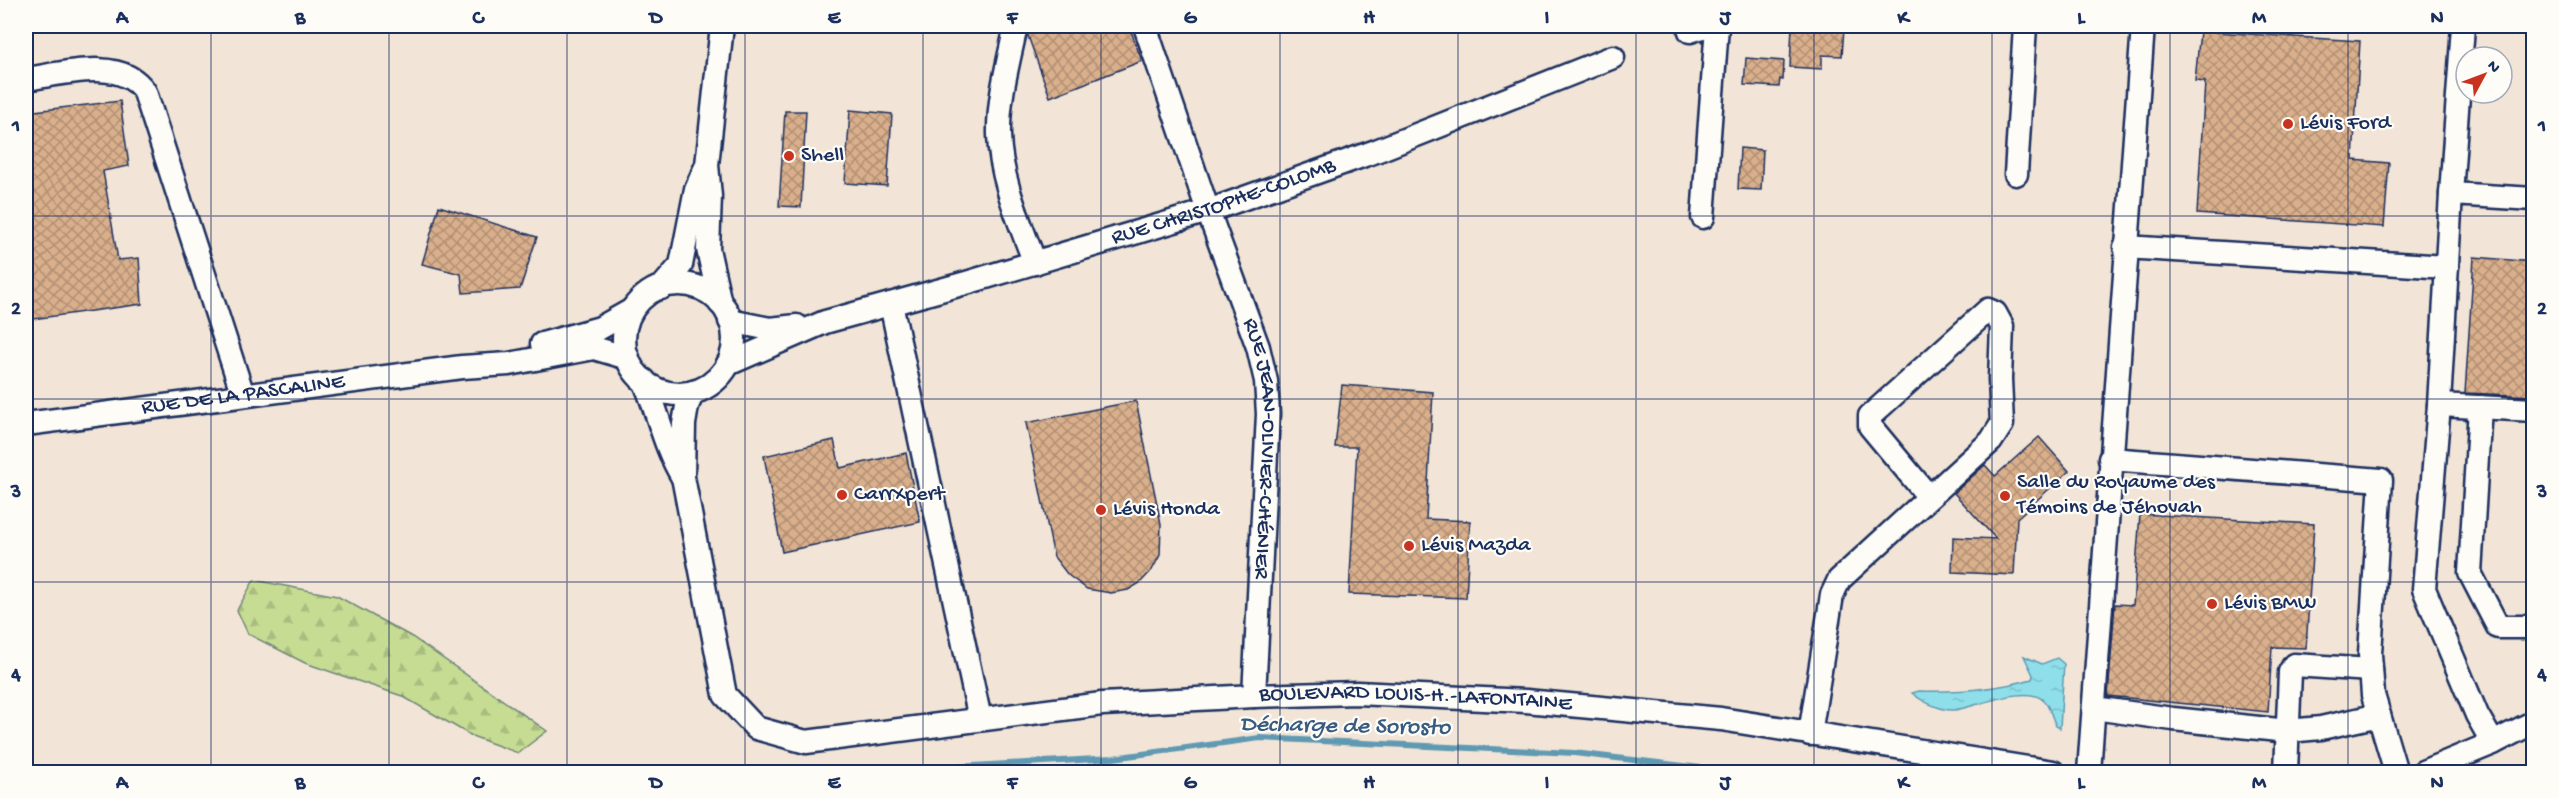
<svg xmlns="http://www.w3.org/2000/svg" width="2559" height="798" viewBox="0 0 2559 798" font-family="'Gochi Hand',sans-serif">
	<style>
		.forest { fill: url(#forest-firs); stroke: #708678; stroke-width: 1.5 }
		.water { fill: url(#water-ripples); stroke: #6099b2; stroke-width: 1.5 }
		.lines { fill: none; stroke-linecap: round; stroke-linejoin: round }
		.stream { stroke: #6099b2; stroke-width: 6 }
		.building { fill: url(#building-cross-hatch); stroke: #1b2f5e; stroke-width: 1.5 }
		.minor-casing { stroke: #1b2f5e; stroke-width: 27 }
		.minor { stroke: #fdfcf7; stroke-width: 22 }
		.grid { fill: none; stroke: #1b2f5e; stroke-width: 1.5; stroke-opacity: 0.55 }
		.poi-dot { fill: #c8321e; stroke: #fdfcf7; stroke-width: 2 }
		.labels { text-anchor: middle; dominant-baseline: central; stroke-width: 4.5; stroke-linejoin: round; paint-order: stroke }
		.poi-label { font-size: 22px; fill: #1b2f5e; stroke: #fdfcf7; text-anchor: start }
		.street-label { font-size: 22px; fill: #1b2f5e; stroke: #fdfcf7 }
		.water-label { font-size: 24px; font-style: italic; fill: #385b81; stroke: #fdfcf7 }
		.neatline { fill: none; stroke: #1b2f5e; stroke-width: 2 }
		.grid-label { font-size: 20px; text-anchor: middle; font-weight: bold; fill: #1b2f5e }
	</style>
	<defs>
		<pattern id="forest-firs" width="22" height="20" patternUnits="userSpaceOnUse" patternTransform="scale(1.5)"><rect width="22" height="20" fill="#c5dc92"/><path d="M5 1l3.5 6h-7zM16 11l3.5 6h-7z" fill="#a9bd80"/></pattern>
		<pattern id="water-ripples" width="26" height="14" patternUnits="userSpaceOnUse" patternTransform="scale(1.5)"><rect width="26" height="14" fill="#8edfea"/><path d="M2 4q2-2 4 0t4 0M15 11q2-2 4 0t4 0" fill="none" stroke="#7ac0cb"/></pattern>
		<pattern id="building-cross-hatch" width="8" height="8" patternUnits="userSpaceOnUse" patternTransform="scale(1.5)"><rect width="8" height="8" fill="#daaf8b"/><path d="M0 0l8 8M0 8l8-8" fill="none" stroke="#b08f75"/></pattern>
	</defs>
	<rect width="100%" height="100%" fill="#f2e5d7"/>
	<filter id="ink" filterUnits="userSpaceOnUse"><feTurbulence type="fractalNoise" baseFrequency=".0167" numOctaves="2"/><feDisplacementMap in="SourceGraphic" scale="12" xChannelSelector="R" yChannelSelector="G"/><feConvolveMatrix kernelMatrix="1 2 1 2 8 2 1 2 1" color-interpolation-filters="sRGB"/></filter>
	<g filter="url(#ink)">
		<!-- forest -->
		<path class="forest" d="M 254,580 L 337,596 L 412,637 L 547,731 L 518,753 L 472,736 L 402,696 L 305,663 L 248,634 L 237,610 Z"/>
		<!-- water -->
		<path class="water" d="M 2024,656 L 2042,664 L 2057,658 L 2064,664 L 2060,728 L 2056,726 C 2052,718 2050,707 2044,701 C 2028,683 1974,708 1954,710 C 1941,711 1921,701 1912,693 L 1919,691 C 1958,692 1994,690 2032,679 L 2033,675 Z"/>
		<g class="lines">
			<!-- stream -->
			<path class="stream" d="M 919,772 L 937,768 L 1113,758 L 1260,738 L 1574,753 L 1735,772"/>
		</g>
		<!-- building -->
		<g class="building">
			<path d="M 1029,26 L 1129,26 L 1142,61 L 1050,97 L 1028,36 Z"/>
			<path d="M 1792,26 L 1844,28 L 1842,56 L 1822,55 L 1822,69 L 1790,67 Z"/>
			<path d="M 2200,31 L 2360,41 L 2353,160 L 2389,163 L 2384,227 L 2197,214 L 2205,82 L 2195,81 Z"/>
			<path d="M 1746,58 L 1784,61 L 1783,80 L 1780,79 L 1779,87 L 1744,85 Z"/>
			<path d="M 120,101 L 129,166 L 103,171 L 118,260 L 139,258 L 142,304 L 26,320 L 26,112 Z"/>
			<path d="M 850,110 L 892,114 L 887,186 L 845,183 Z"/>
			<path d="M 785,111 L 806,111 L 801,207 L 779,206 Z"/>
			<path d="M 1740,148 L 1763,150 L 1761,190 L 1738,189 Z"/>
			<path d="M 439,206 L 537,237 L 520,289 L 463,293 L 461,274 L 422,264 Z"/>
			<path d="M 2474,257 L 2534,262 L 2534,396 L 2465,393 Z"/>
			<path d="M 1342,385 L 1433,392 L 1426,519 L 1470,521 L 1466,598 L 1349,594 L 1357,447 L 1335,447 Z"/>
			<path d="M 1136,401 L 1161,524 L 1160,555 L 1152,570 L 1140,583 L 1128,590 L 1111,593 L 1087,589 L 1068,575 L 1054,557 L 1026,423 Z"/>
			<path d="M 2039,437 L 2069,471 L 2017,518 L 2014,575 L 1952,572 L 1953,537 L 1996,539 L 1954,493 L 1985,465 L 1995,476 Z"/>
			<path d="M 834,440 L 840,468 L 906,453 L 920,522 L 782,552 L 764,456 Z"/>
			<path d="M 2140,514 L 2314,524 L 2306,648 L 2272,647 L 2268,712 L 2108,696 L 2115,604 L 2133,605 Z"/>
		</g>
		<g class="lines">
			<!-- minor casing -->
			<g class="minor-casing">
				<g id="minor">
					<path d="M 1016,26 C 1009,60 998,98 999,135 C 1000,178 1020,223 1035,263"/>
					<path id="s1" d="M 1145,26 L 1208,211 L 1258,347 L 1266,381 L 1268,414 L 1254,696"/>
					<path d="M 1690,26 L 1690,31 L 1706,26"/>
					<path d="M 26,79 C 62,74 122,56 145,92 L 243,395"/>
					<path d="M 2016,174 L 2025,26"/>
					<path d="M 2451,194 L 2463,26"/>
					<path d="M 1703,217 L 1717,26"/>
					<path d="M 2125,247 L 2447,267"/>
					<circle cx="679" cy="339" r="55"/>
					<path d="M 661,288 L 681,265 L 696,189 L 705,169"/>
					<path d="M 720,303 L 708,249 L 710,196 L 707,165 L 722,26"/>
					<path d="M 891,304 L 980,719"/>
					<path d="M 730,321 L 770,329 L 797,326"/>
					<path d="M 542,344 L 600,328 L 632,310"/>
					<path id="s2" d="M 728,364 L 825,322 L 966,283 L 1208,211 L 1376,151 L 1613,57"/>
					<path d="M 644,380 C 658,412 664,446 682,476"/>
					<path id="s3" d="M 693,392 L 687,406 L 684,424 L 683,477 L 725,695 L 756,728 L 806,742 L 1102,704 L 1254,696 L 1357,693 L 1526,701 L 1721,719 L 2053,772"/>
					<path d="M 2439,405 L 2534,410"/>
					<path d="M 2480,407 L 2470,573 L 2498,627 L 2534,627"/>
					<path id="s4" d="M 26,424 L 462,367 L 509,364 L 594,348 L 628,358"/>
					<path d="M 2110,459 L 2381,480 L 2370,654 L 2373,695 L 2396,772"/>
					<path d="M 2094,708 L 2173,719 L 2288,731 L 2321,728 L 2379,715"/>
					<path d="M 1810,734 L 1832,595 L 1839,580 L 1991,441 L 2002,424 L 2000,379 L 2002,326 L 1995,313 L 1988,310 L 1870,416 L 1870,426 L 1929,497"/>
					<path d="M 2493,743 L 2477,715 L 2424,589 L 2439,405 L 2451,194 L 2534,199"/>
					<path d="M 2089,772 L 2143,26"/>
					<path d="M 2286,772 L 2290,672 L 2294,665 L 2371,670"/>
					<path d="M 2423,772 L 2493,743 L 2534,722"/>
				</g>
			</g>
			<!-- minor -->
			<use href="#minor" class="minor"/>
		</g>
	</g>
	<!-- grid -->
	<path class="grid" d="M 211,26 L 211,772M 389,26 L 389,772M 567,26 L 567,772M 745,26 L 745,772M 923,26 L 923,772M 1101,26 L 1101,772M 1280,26 L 1280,772M 1458,26 L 1458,772M 1636,26 L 1636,772M 1814,26 L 1814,772M 1992,26 L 1992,772M 2170,26 L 2170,772M 2348,26 L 2348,772M 26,216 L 2534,216M 26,399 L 2534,399M 26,582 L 2534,582"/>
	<!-- markers -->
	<g class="poi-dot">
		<circle cx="2288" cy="124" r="6"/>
		<circle cx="789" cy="156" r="6"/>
		<circle cx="842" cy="495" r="6"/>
		<circle cx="2005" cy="496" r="6"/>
		<circle cx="1101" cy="510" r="6"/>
		<circle cx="1409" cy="546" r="6"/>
		<circle cx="2212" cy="604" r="6"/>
	</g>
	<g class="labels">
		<!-- poi labels -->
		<g class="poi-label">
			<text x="2300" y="124">Lévis Ford</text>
			<text x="801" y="156">Shell</text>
			<text x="2017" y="483">Salle du Royaume des<tspan x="2017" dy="25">Témoins de Jéhovah</tspan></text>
			<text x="854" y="495">CarrXpert</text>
			<text x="1113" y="510">Lévis Honda</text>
			<text x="1421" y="546">Lévis Mazda</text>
			<text x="2224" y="604">Lévis BMW</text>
		</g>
		<!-- street labels -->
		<g class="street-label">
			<text stroke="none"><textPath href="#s2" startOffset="522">RUE CHRISTOPHE-COLOMB</textPath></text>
			<text stroke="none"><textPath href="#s4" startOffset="219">RUE DE LA PASCALINE</textPath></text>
			<text stroke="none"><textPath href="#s1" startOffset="442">RUE JEAN-OLIVIER-CHÉNIER</textPath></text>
			<text stroke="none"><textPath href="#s3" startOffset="1018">BOULEVARD LOUIS-H.-LAFONTAINE</textPath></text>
		</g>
		<!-- water labels -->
		<g class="water-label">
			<text transform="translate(1345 727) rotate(1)">Décharge de Sorosto</text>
		</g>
	</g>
	<!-- margin -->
	<rect width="2559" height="798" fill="none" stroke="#fdfcf7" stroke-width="66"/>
	<!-- north arrow -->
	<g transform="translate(2484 75) rotate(49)"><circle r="28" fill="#fdfcf7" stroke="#a3aaba" stroke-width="1.5"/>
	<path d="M0-4.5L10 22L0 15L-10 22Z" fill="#c8321e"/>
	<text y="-9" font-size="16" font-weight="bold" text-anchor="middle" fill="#1b2f5e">N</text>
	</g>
	<rect x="33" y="33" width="2493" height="732" class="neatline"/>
	<g class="grid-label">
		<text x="122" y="23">A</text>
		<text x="300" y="23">B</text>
		<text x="478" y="23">C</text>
		<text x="656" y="23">D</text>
		<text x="834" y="23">E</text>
		<text x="1012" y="23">F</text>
		<text x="1190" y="23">G</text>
		<text x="1369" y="23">H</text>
		<text x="1547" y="23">I</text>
		<text x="1725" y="23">J</text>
		<text x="1903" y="23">K</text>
		<text x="2081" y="23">L</text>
		<text x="2259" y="23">M</text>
		<text x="2437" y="23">N</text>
		<text x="16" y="131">1</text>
		<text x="2542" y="131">1</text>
		<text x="16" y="314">2</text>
		<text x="2542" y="314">2</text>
		<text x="16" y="497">3</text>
		<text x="2542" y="497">3</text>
		<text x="16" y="680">4</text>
		<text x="2542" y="680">4</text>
		<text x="122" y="788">A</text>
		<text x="300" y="788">B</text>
		<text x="478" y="788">C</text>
		<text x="656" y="788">D</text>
		<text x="834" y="788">E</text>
		<text x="1012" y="788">F</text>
		<text x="1190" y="788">G</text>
		<text x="1369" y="788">H</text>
		<text x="1547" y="788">I</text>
		<text x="1725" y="788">J</text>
		<text x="1903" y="788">K</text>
		<text x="2081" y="788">L</text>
		<text x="2259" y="788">M</text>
		<text x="2437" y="788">N</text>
	</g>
</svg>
